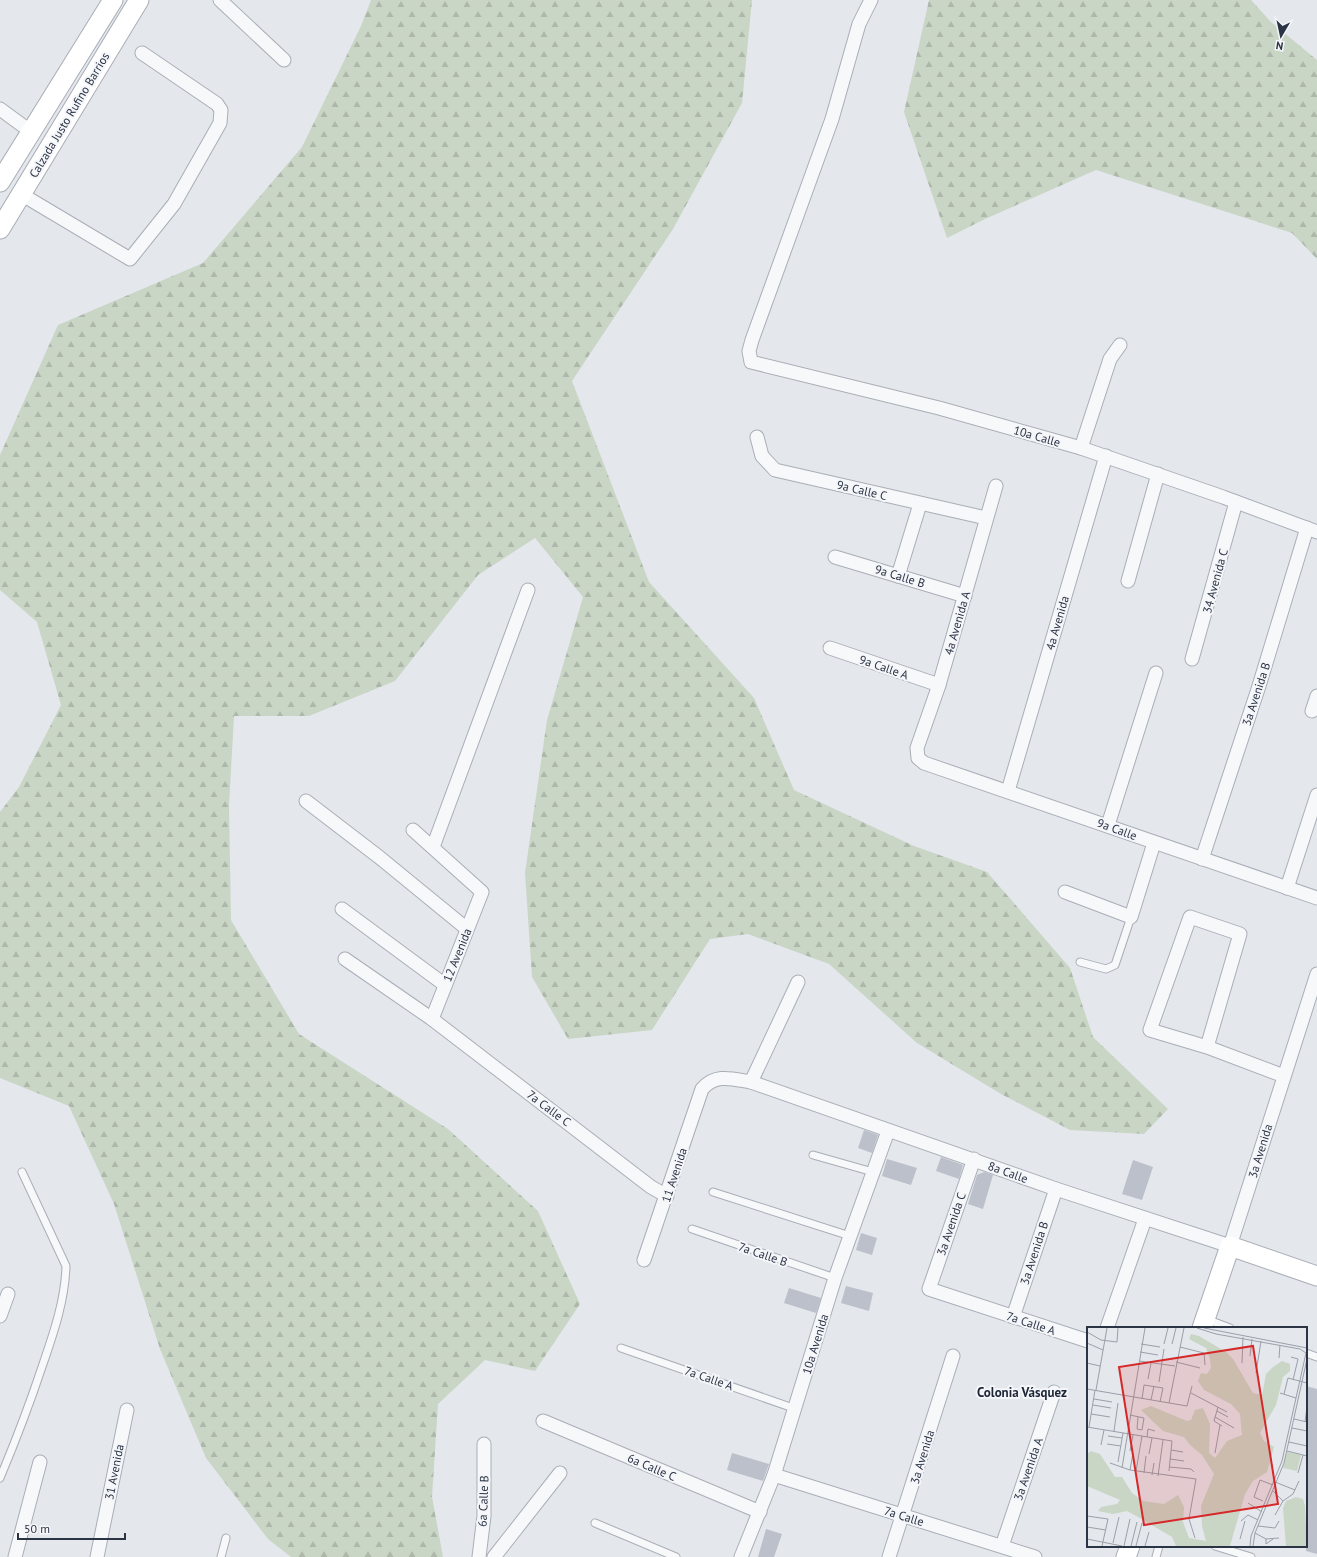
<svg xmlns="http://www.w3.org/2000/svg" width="1317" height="1557" viewBox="0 0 1317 1557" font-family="'PT Sans',sans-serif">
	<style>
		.forest { fill: url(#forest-firs) }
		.building { fill: #bbc0ca }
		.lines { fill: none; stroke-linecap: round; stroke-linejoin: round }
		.lane-casing { stroke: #a9aeb7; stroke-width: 9 }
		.street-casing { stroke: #a9aeb7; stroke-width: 15 }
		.secondary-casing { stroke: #a9aeb7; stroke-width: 21 }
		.lane { stroke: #f7f8fa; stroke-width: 7 }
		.street { stroke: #f7f8fa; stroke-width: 13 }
		.secondary { stroke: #fff; stroke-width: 19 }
		.labels { text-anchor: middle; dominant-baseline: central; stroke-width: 4; stroke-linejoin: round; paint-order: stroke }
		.street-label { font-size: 12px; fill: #2b3445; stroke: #f4f6f9 }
		.neighbourhood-label { font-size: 13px; font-weight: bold; fill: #1d2536; stroke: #f4f6f9 }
		.inset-road { fill: none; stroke: #9a9fa9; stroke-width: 1 }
		.view { fill: #d62828; fill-opacity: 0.15; stroke: #d62828; stroke-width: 2 }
		.inset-edge { fill: none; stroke: #2b3445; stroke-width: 2 }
	</style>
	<defs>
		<pattern id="forest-firs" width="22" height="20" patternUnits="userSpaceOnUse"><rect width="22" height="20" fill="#c9d6c5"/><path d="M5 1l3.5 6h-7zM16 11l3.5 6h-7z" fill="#adb8ab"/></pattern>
	</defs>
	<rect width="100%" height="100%" fill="#e4e7ec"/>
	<!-- forest -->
	<g class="forest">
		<path d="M 371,0 L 752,0 L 742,103 L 673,229 L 572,381 L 649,582 L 754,698 L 794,790 L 914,846 L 987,872 L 1070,968 L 1093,1037 L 1168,1109 L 1144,1134 L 1070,1130 L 1001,1094 L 917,1043 L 829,964 L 748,934 L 710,939 L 652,1030 L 568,1039 L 532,977 L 525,873 L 547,720 L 583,597 L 535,538 L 478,575 L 395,681 L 309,716 L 234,716 L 229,806 L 231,920 L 299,1034 L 448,1129 L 538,1211 L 580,1304 L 535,1371 L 485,1360 L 438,1404 L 432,1497 L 443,1557 L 291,1557 L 268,1539 L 206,1458 L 160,1349 L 114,1204 L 69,1106 L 0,1078 L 0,812 L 19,787 L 61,705 L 37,622 L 0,590 L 0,455 L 58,325 L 203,263 L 302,147 L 361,26 Z"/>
		<path d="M 929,0 L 1251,0 L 1271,22 L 1317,60 L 1317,259 L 1292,233 L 1096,170 L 985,219 L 947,238 L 904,112 Z"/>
	</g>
	<!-- building -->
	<g class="building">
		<path d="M 864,1130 L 878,1135 L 872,1153 L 858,1148 Z"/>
		<path d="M 941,1157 L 963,1165 L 959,1179 L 936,1171 Z"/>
		<path d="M 887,1159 L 917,1168 L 911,1185 L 882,1176 Z"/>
		<path d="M 1133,1160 L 1153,1167 L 1142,1200 L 1122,1194 Z"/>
		<path d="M 984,1172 L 993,1175 L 983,1209 L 968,1204 L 977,1175 Z"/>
		<path d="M 861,1233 L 877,1238 L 872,1255 L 856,1250 Z"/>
		<path d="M 846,1286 L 873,1293 L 869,1311 L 841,1303 Z"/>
		<path d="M 789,1288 L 821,1298 L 816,1313 L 784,1303 Z"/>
		<path d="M 1306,1386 L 1317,1389 L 1317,1554 L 1306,1551 Z"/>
		<path d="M 732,1453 L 769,1464 L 763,1481 L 727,1470 Z"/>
		<path d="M 766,1529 L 782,1534 L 774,1557 L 758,1557 Z"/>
	</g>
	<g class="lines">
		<!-- lane casing -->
		<g class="lane-casing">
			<g id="lane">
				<path d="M 1080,962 L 1106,969 L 1115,965 L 1131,917"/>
				<path d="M 813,1155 L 873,1172"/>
				<path d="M 713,1192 L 850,1236"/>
				<path d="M 692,1229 L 835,1278"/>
				<path d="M 1206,1319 L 1230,1328"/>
				<path d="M 621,1348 L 796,1409"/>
				<path d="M 1306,1353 L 1317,1357"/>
				<path d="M 0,1478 C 16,1440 30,1403 43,1364 C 54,1332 65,1300 66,1266 L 22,1172"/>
				<path d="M 595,1523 L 676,1557"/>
				<path d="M 1215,1546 L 1251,1557"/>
				<path d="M 221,1557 L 226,1538"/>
				<path d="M 1156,1557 L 1159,1546"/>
			</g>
		</g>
		<!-- street casing -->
		<g class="street-casing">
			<g id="street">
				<path d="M 220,0 L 284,60"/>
				<path d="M 871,0 L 859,24 L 832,119 L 752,340 L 749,351 L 751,362 L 939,408 L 1081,448 L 1223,497 L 1317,532"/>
				<path d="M 0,109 L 30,131"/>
				<path d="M 21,194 L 130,259 L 174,204 L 220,123 L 221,110 L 217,104 L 142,53"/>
				<path d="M 757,437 L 762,456 L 775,470 L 986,518"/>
				<path d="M 1081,448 L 1110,359 L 1120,345"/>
				<path d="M 996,486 L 939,685 L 917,748 L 918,758 L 924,763 L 1317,898"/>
				<path d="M 835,557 L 965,596"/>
				<path d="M 898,576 L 920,504"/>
				<path d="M 1128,581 L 1158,474"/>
				<path d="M 830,648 L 939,685"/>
				<path d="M 1192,659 L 1236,502"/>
				<path d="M 1312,711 L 1317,696"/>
				<path d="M 1008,791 L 1106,456"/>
				<path d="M 306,801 L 379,857 L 467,929"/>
				<path d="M 1108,825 L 1156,673"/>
				<path d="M 413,830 L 482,892 L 432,1019"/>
				<path d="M 433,847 L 528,590"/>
				<path d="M 1202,859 L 1259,686 L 1307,528"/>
				<path d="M 1287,888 L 1317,795"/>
				<path d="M 1065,892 L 1131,917 L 1154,843"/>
				<path d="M 342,909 L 445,985"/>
				<path d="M 345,959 L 432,1019 L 651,1187 L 667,1196"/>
				<path d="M 1207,1047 L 1240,934 L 1190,917 L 1150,1030 L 1207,1047 L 1284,1076"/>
				<path d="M 751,1082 L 798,982"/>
				<path d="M 974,1159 L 929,1289 L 1088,1341"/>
				<path d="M 644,1260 L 702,1089 C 716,1073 732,1079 751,1082 L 1056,1189 L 1230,1246 L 1317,974"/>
				<path d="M 0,1316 L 8,1294"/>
				<path d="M 1013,1317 L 1056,1189"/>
				<path d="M 1107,1328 L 1145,1219"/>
				<path d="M 543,1421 L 760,1512"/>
				<path d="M 774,1475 L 1035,1557"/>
				<path d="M 1002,1546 L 1054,1392"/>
				<path d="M 15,1557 L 40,1462"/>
				<path d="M 97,1557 L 127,1410"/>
				<path d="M 479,1557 L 484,1516 L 484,1444"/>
				<path d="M 494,1557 L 560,1473"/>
				<path d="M 741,1557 L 774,1475 L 835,1278 L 888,1131"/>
				<path d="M 889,1557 L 953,1356"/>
			</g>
		</g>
		<!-- secondary casing -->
		<g class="secondary-casing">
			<g id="secondary">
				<path d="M 0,182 L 113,0"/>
				<path d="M 0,229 L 139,0"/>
				<path d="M 1202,1328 L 1230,1246 L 1317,1276"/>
				<path d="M 1126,1557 L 1130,1546"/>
			</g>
		</g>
		<!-- lane -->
		<use href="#lane" class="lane"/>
		<!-- street -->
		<use href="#street" class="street"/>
		<!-- secondary -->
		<use href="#secondary" class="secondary"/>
	</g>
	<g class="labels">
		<!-- street labels -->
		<g class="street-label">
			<text transform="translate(69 115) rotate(-59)">Calzada Justo Rufino Barrios</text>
			<text transform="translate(1037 436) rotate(16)">10a Calle</text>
			<text transform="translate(862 490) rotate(13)">9a Calle C</text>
			<text transform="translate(900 576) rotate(17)">9a Calle B</text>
			<text transform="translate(1215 581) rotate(-75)">34 Avenida C</text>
			<text transform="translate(957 623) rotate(-74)">4a Avenida A</text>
			<text transform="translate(1057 623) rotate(-74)">4a Avenida</text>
			<text transform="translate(884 667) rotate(19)">9a Calle A</text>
			<text transform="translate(1256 694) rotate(-72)">3a Avenida B</text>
			<text transform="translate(1117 829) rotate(20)">9a Calle</text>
			<text transform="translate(457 955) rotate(-68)">12 Avenida</text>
			<text transform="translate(549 1108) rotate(37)">7a Calle C</text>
			<text transform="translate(1260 1151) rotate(-73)">3a Avenida</text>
			<text transform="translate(1008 1172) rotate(20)">8a Calle</text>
			<text transform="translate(674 1175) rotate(-72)">11 Avenida</text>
			<text transform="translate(951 1224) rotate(-71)">3a Avenida C</text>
			<text transform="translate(1034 1253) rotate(-72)">3a Avenida B</text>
			<text transform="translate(763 1254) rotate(19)">7a Calle B</text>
			<text transform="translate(1031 1323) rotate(18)">7a Calle A</text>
			<text transform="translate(815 1344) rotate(-73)">10a Avenida</text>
			<text transform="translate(709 1378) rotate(19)">7a Calle A</text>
			<text transform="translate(922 1457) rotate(-73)">3a Avenida</text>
			<text transform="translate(652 1467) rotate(23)">6a Calle C</text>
			<text transform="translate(1028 1469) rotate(-71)">3a Avenida A</text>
			<text transform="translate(114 1472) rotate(-79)">31 Avenida</text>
			<text transform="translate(483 1501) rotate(-88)">6a Calle B</text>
			<text transform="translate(904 1516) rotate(17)">7a Calle</text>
		</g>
		<!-- neighbourhood labels -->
		<g class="neighbourhood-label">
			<text x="1022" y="1392">Colonia Vásquez</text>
		</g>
	</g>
	<!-- overview -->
	<g transform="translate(1087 1327)">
		<rect width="220" height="220" fill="#e4e7ec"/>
		<path d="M 104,7 L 112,9 L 139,25 L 146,32 L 166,66 L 175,68 L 179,47 L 186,40 L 195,34 L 203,37 L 203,44 L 196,50 L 189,78 L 173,106 L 177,114 L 187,120 L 180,145 L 166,154 L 158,167 L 143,219 L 89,219 L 85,210 L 51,190 L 40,184 L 26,187 L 11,184 L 14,180 L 30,177 L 33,173 L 0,159 L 0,127 L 4,124 L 13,127 L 28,150 L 35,150 L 45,166 L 56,174 L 77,177 L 91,168 L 97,180 L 96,195 L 102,211 L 119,214 L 115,199 L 114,179 L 127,147 L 115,128 L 103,118 L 97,110 L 76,104 L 54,83 L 64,79 L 100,94 L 104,93 L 108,83 L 116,81 L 123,97 L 122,126 L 128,131 L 140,114 L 155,108 L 153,87 L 144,77 L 117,63 L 111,54 L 114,46 L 120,47 L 124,41 L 123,32 L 119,21 L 102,12 ZM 209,170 L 216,172 L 218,179 L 220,219 L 199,219 L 196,181 L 199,174 Z" fill="#c9d6c5"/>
		<path d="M 200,125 L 214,128 L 210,144 L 196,141 Z" fill="#c9d6c5"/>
		<path class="inset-road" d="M 110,1 L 129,7 L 213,22 L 219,26 L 195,134 L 164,209 L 163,219M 117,1 L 220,21M 0,5 L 14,13 L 30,15 L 31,1M 0,16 L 16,23M 54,17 L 73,20M 77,17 L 81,1M 85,17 L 89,1M 93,20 L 117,26 L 118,38M 53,25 L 71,28M 163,29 L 165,12M 204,30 L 211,32 L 206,53M 192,31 L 193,18M 52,34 L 88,39M 89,35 L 113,41M 0,36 L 13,39M 155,36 L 156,10M 169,46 L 174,14M 61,52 L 64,36M 72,55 L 77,22M 0,62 L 100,79 L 105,59M 9,63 L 20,1M 104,66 L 140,85M 193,66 L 209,71M 197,67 L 201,51 L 220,56M 7,72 L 25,75M 55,72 L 57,58 L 76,61 L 73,75M 64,73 L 67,59M 82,76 L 97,1M 6,78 L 24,81M 131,80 L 127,94 L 135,99M 130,84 L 141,90M 4,87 L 23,90M 43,88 L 57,91 L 55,103 L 50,102 L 51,90M 128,90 L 147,101M 207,92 L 220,95M 218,95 L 220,80M 0,100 L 85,114 L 82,144M 2,100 L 8,63M 205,101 L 220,104M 27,104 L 31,76M 21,109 L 35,111M 60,110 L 61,102 L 68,104M 202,115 L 220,119M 20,117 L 34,119M 14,118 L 17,103M 84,123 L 96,125M 43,124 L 46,108M 200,124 L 220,129M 128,126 L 133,98M 62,127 L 65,111M 83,132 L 97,134M 31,135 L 36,106M 23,136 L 43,143 L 109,152 L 102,192 L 108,211M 82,140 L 104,142 L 107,145M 35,141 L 58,1M 43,143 L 46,126M 49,144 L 55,109M 57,146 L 59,129M 211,146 L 216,128M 65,148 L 67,136M 71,149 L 76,113M 188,155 L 208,163M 186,164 L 196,174M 176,174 L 167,170 L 173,153 L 186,158M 161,176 L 175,185M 188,188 L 196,174 L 206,167 L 212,154M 0,189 L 21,192 L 15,219M 154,194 L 161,188 L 171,193M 171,199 L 188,201 L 192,194M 0,200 L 19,203M 168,206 L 179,212 L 192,211M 0,212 L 35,219M 153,212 L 158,194M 179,212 L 179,217 L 186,212M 26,216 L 32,190M 37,219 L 43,192M 44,219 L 50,195M 49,219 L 55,196M 58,219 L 62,205M 166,219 L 168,206 L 197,136 L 220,32"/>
		<path class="view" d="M 166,19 L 191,177 L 57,198 L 32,40 Z"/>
		<rect width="220" height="220" class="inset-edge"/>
	</g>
	<!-- north arrow -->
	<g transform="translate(1281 36) rotate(189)" stroke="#f4f6f9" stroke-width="3" paint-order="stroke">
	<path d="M0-3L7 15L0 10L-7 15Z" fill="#2b3445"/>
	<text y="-6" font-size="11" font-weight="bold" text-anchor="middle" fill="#2b3445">N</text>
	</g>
	<!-- scale -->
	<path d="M18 1533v6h107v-6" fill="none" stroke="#2b3445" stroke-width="2"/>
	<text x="24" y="1533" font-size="12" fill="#2b3445" stroke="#f4f6f9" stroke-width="3" paint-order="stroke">50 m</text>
</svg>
